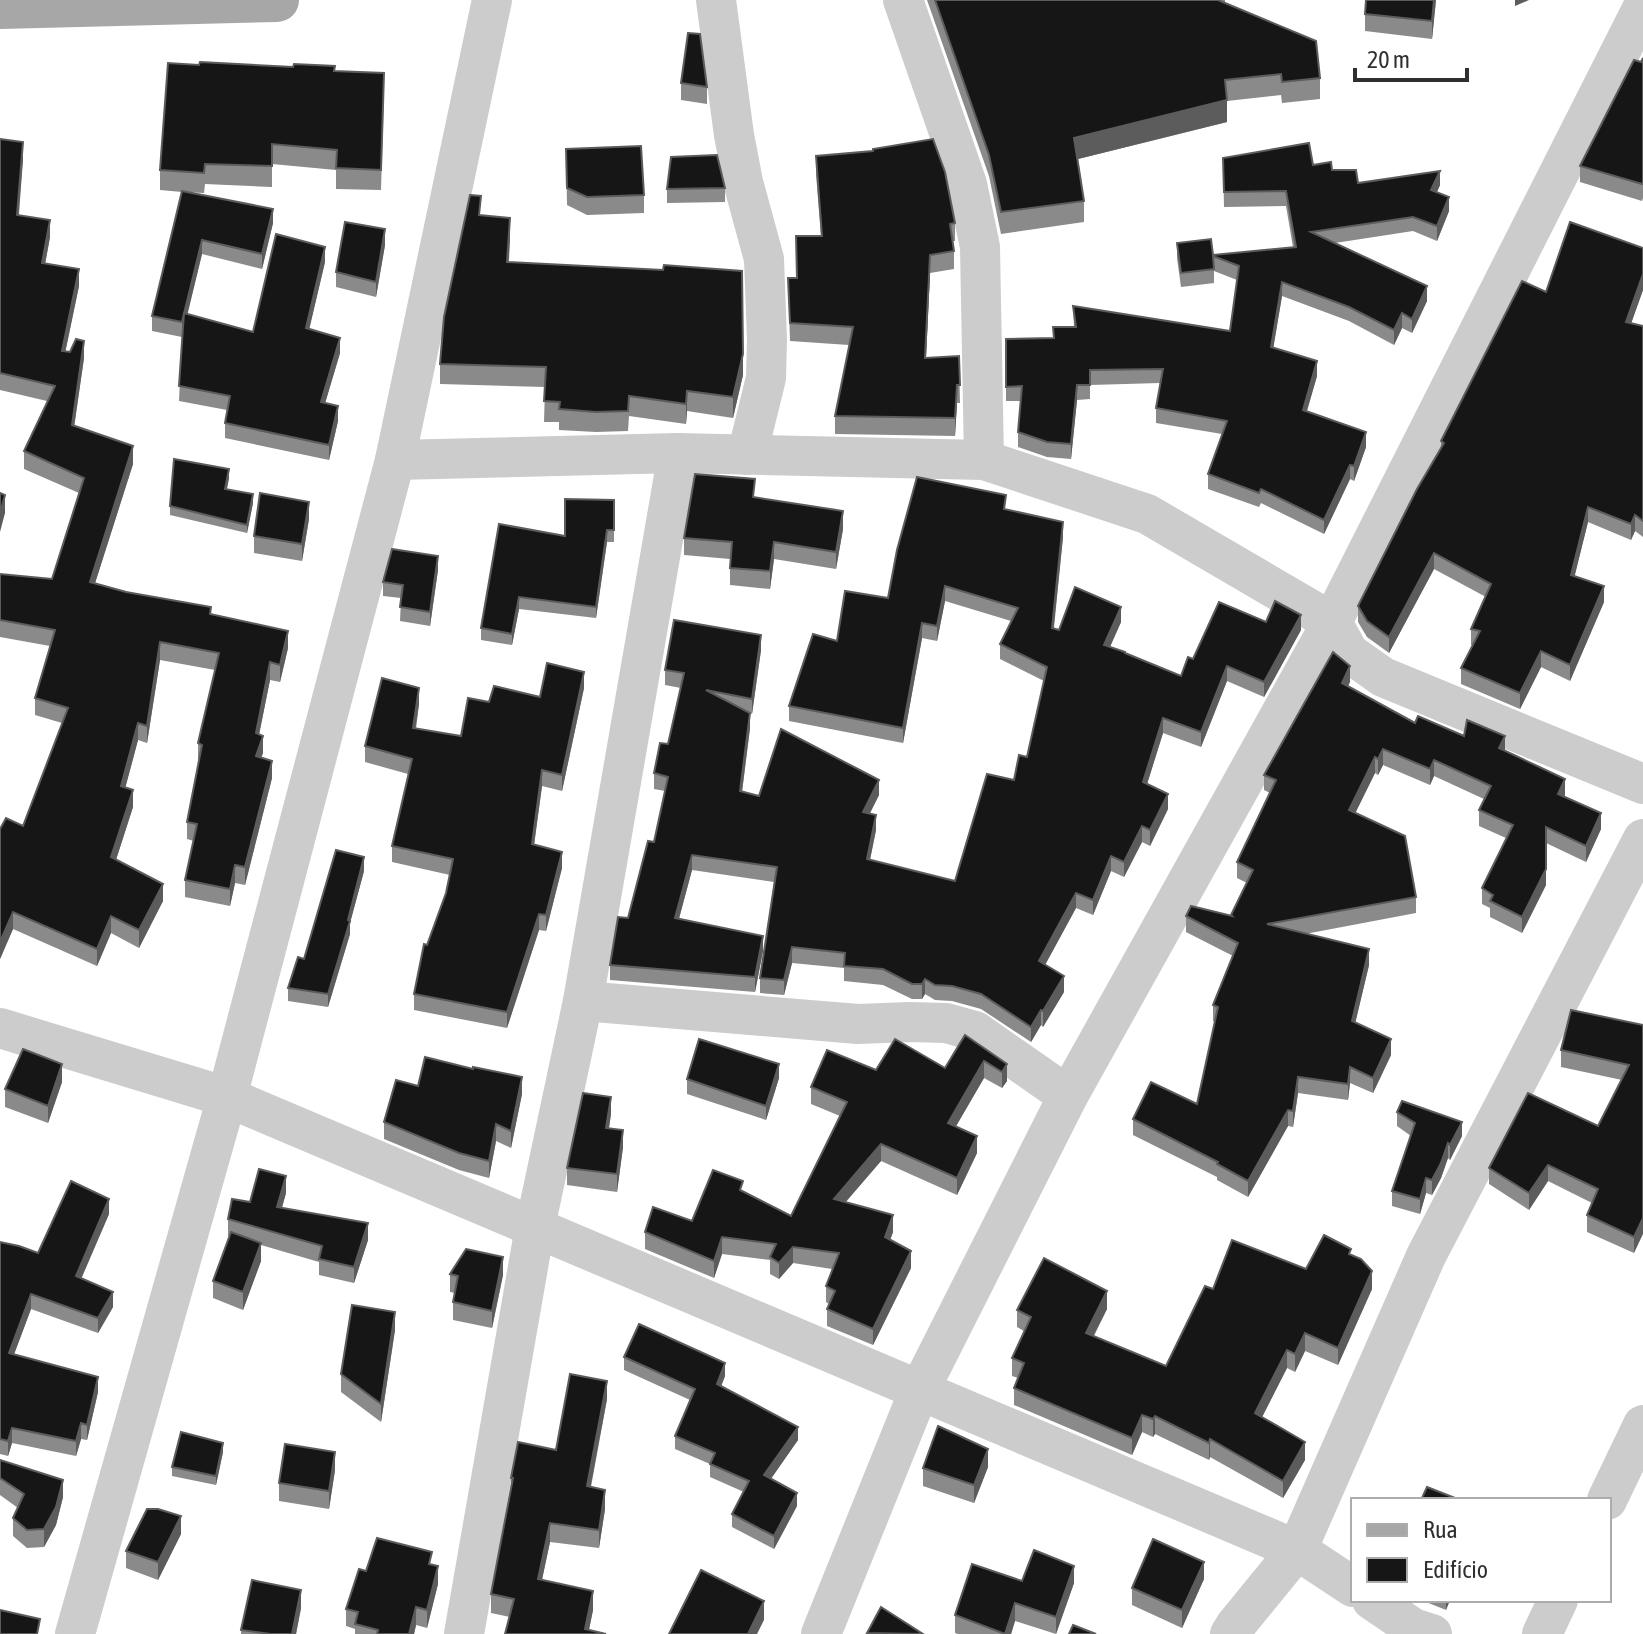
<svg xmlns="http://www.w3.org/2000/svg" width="1643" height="1634" viewBox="0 0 1643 1634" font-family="'Asap Condensed',sans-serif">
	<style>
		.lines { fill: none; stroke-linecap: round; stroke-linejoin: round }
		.minor { stroke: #ccc; stroke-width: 40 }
		.primary { stroke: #a7a7a7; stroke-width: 44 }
		.wall { fill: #8a8a8a }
		.shaded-wall { fill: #5c5c5c }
		.building { fill: #161616; stroke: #5c5c5c; stroke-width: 2 }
	</style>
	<rect width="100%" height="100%" fill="#fff"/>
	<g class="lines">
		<!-- minor -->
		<g class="minor">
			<path d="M 716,0 L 734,135 L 743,182 L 764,259 L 767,340 L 766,378 L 747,455"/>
			<path d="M 903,0 L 967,184 L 980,247 L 984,460"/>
			<path d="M 395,460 L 678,453 L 984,460 L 1147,514 L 1332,622 L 1349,653 L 1383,677 L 1643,784"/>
			<path d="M 583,1001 L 858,1024 L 909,1022 L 946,1023 L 975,1031 L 1068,1096"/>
			<path d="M 0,1028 L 227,1097 L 1297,1550 L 1353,1587"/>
			<path d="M 1607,1500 L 1643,1425"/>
			<path d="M 1372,1600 L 1413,1628 L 1432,1634"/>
			<path d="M 75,1634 L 227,1097 L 395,460 L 492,0"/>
			<path d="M 464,1634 L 535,1227 L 583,1001 L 678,453"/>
			<path d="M 821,1634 L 919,1391 L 1068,1096 L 1332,622 L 1643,7"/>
			<path d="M 1230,1634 L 1235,1626 L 1297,1550 L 1426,1256 L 1643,839"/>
			<path d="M 1542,1634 L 1558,1600"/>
		</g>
		<!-- primary -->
		<path class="primary" d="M 0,7 L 277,0"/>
	</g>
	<!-- wall -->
	<g class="wall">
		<path d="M 927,0 L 1225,0 L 1225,3 L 1320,78 L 1320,99 L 1282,103 L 1281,95 L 1227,101 L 1227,122 L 1078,159 L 1084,201 L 1084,222 L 1001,234 L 989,176 Z"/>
		<path d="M 1436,0 L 1432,39 L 1365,31 L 1365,14 Z"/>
		<path d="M 1643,58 L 1643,198 L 1642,201 L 1580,182 L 1580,166 Z"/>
		<path d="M 335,71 L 384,94 L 381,190 L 336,189 L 336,170 L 272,164 L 272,187 L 205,184 L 204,193 L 186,192 L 273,223 L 262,269 L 202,254 L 187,314 L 253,332 L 325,262 L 309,329 L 340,353 L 325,403 L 338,421 L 329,460 L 225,438 L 225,423 L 227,410 L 179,401 L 182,333 L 182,337 L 152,331 L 152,316 L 182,192 L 160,190 L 160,170 Z"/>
		<path d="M 681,83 L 707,87 L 707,104 L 681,100 Z"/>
		<path d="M 0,139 L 23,159 L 19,215 L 50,237 L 45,264 L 79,286 L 65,352 L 84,358 L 74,426 L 133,464 L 95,583 L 211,614 L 288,648 L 280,682 L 270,680 L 259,734 L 263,753 L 261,757 L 272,778 L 245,885 L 235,883 L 230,906 L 185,897 L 185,880 L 194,841 L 187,839 L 187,822 L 199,761 L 198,761 L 198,743 L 215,670 L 160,660 L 147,743 L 138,740 L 125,788 L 133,807 L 116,860 L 163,901 L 139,948 L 111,933 L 97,966 L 13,929 L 0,959 L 0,829 L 23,826 L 62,723 L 35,715 L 35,698 L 50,646 L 0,637 L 0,574 L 52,579 L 79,493 L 24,469 L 24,451 L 47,401 L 0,390 Z"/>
		<path d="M 566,149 L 644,195 L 644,213 L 587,215 L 567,205 Z"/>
		<path d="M 816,156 L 955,223 L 955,241 L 953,241 L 954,251 L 954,269 L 930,273 L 926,358 L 959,356 L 960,403 L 957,403 L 955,436 L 835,434 L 835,416 L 849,345 L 790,341 L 788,278 L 796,278 L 821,236 L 816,174 Z"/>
		<path d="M 1223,158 L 1313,165 L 1332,170 L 1358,183 L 1440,185 L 1437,192 L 1449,211 L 1437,241 L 1413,231 L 1335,243 L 1427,301 L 1412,333 L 1402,328 L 1394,345 L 1349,321 L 1282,296 L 1273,348 L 1317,376 L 1307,411 L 1366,447 L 1354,481 L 1350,479 L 1324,534 L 1261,503 L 1259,507 L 1208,489 L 1208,474 L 1222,434 L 1156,423 L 1156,408 L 1160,383 L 1090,385 L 1090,399 L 1077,400 L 1071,459 L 1047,457 L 1018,447 L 1018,432 L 1021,401 L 1006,401 L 1006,339 L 1053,338 L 1074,327 L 1073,306 L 1230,331 L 1237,280 L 1214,271 L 1214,283 L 1181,287 L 1177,258 L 1177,243 L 1213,255 L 1293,247 L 1286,206 L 1224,207 Z"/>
		<path d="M 725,188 L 725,202 L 667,203 L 667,189 Z"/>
		<path d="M 481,215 L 510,238 L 509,262 L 743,375 L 733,418 L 687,411 L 686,424 L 629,416 L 628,431 L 596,432 L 559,430 L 559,422 L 544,422 L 545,387 L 440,384 L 440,364 Z"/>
		<path d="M 385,245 L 376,297 L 336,287 L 336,272 Z"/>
		<path d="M 1643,248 L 1643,290 L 1631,323 L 1643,326 L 1643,537 L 1635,531 L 1631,540 L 1588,522 L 1574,577 L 1604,602 L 1570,681 L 1541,667 L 1520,709 L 1461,684 L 1461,668 L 1473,645 L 1471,645 L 1471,629 L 1486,597 L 1434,569 L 1389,653 L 1367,637 L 1358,622 L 1358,606 L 1441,448 L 1441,441 L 1546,292 Z"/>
		<path d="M 229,478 L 227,489 L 253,503 L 247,533 L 170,515 L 170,506 Z"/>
		<path d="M 755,497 L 843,529 L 836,569 L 774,559 L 770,589 L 730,585 L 730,559 L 684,555 L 684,538 Z"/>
		<path d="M 614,500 L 614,542 L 607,542 L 596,618 L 519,609 L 512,645 L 481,640 L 481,628 L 565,536 Z"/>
		<path d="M 1006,509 L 1063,537 L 1054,628 L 1059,630 L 1121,622 L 1110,647 L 1181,676 L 1193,659 L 1266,622 L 1301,630 L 1264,697 L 1227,681 L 1201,747 L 1163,733 L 1147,784 L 1168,809 L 1150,846 L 1142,842 L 1124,877 L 1111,871 L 1093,915 L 1076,908 L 1045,965 L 1064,992 L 1043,1027 L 1041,1025 L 1031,1042 L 981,1009 L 952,1001 L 935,1000 L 925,994 L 922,999 L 912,999 L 883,985 L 844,981 L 844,968 L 792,963 L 784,995 L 760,993 L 760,978 L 774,882 L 692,870 L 679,919 L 763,951 L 755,992 L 610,980 L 610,965 L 628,918 L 654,842 L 665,791 L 654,789 L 654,773 L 668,744 L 681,688 L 665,685 L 665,670 L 761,650 L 752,714 L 750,713 L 750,728 L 742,792 L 759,796 L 879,795 L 870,813 L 876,830 L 870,860 L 955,881 L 1027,757 L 1044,681 L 1000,659 L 1000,644 L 1011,621 L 945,601 L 937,641 L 922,638 L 903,743 L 789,721 L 789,706 L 837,641 L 888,598 Z"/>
		<path d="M 309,519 L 302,561 L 254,553 L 254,536 Z"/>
		<path d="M 438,570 L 430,626 L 400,621 L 401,598 L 383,596 L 383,582 Z"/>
		<path d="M 1350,682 L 1348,686 L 1415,723 L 1464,736 L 1505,750 L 1565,795 L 1564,796 L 1601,829 L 1586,862 L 1546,843 L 1546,885 L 1522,933 L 1490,917 L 1490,908 L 1482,904 L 1482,888 L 1506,838 L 1479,826 L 1479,810 L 1484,799 L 1434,776 L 1430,785 L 1383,765 L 1378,775 L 1375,773 L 1355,813 L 1416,897 L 1416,913 L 1305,934 L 1369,965 L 1355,1023 L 1391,1055 L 1373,1093 L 1350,1083 L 1348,1100 L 1298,1093 L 1293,1127 L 1288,1126 L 1248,1197 L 1217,1180 L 1217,1177 L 1133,1135 L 1133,1119 L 1197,1104 L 1215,1022 L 1213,1021 L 1213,1005 L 1233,956 L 1186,932 L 1186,916 L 1231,915 L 1247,883 L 1237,878 L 1237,862 L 1270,793 L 1264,790 L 1264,775 Z"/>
		<path d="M 584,688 L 562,791 L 542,786 L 534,845 L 562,868 L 546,931 L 539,930 L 507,1028 L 414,1010 L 414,994 L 427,945 L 446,893 L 450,875 L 392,862 L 392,846 L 408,774 L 365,762 L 365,746 L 419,704 L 416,729 L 461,736 L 489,702 L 540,697 Z"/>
		<path d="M 364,871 L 350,923 L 350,934 L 328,1007 L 288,1001 L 288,988 L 304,959 Z"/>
		<path d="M 1643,1025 L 1634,1253 L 1587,1232 L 1587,1215 L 1592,1203 L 1548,1181 L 1529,1210 L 1489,1184 L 1489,1168 L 1598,1126 L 1622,1080 L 1561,1067 L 1561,1050 Z"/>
		<path d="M 965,1035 L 1007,1064 L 1007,1081 L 1002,1088 L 984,1078 L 956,1126 L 977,1153 L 957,1195 L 881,1161 L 846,1202 L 893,1232 L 890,1240 L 911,1268 L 873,1345 L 827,1326 L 827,1309 L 829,1304 L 826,1302 L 826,1286 L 832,1269 L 793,1263 L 779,1279 L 770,1274 L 770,1260 L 722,1254 L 714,1278 L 645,1249 L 645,1232 L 692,1221 L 743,1191 L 791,1216 L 840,1116 L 811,1104 L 811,1087 L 876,1070 L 945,1068 Z"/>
		<path d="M 779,1078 L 766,1120 L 687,1094 L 687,1079 Z"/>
		<path d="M 62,1082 L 48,1123 L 5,1107 L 5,1089 Z"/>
		<path d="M 418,1086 L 522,1094 L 511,1148 L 496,1141 L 489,1178 L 459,1170 L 384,1139 L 384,1122 Z"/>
		<path d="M 1397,1112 L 1462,1136 L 1450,1160 L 1448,1158 L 1441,1178 L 1432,1195 L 1426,1193 L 1420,1214 L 1392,1206 L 1392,1191 L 1411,1136 L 1397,1126 Z"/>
		<path d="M 611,1114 L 609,1128 L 623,1147 L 617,1192 L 567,1185 L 567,1168 Z"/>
		<path d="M 286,1193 L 282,1208 L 368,1240 L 354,1283 L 319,1275 L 319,1262 L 261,1245 L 261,1261 L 243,1310 L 213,1298 L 213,1281 L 229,1236 L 228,1236 L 228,1219 L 250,1202 Z"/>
		<path d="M 109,1214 L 81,1278 L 113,1307 L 98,1333 L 31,1309 L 14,1354 L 98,1392 L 87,1440 L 81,1439 L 76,1456 L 12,1443 L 8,1456 L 0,1454 L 0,1242 L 38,1253 Z"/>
		<path d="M 1351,1255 L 1372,1289 L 1338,1365 L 1305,1351 L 1295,1372 L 1287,1368 L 1262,1417 L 1305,1460 L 1283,1498 L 1210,1457 L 1209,1460 L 1155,1434 L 1153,1437 L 1142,1432 L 1132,1455 L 1014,1405 L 1014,1388 L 1018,1378 L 1012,1376 L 1012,1358 L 1024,1331 L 1017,1327 L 1017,1310 L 1107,1309 L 1094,1336 L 1166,1366 L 1213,1289 L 1306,1269 Z"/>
		<path d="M 450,1274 L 503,1275 L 492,1328 L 453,1320 L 453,1302 L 455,1293 L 450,1292 Z"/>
		<path d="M 395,1330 L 381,1422 L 341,1392 L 341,1374 Z"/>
		<path d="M 624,1357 L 725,1376 L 721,1386 L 798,1440 L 770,1479 L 797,1506 L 774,1549 L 732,1527 L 732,1514 L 744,1492 L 710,1477 L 710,1464 L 675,1449 L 675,1436 L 690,1400 L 624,1370 Z"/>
		<path d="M 607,1399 L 591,1487 L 605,1509 L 599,1548 L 550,1542 L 542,1580 L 593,1610 L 589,1630 L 510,1617 L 491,1613 L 491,1594 L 511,1486 L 511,1478 L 556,1450 Z"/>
		<path d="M 223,1452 L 216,1485 L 172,1476 L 172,1467 Z"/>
		<path d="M 0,1460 L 63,1497 L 56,1525 L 44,1547 L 27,1548 L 13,1536 L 13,1518 L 18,1508 L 0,1495 Z"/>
		<path d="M 988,1467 L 974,1503 L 923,1486 L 923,1468 Z"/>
		<path d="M 335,1470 L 329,1509 L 279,1501 L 279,1483 Z"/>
		<path d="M 181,1534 L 158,1580 L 126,1568 L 126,1551 Z"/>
		<path d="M 432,1565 L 438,1584 L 427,1628 L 416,1625 L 414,1634 L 355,1634 L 355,1629 L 346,1626 L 346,1609 L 366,1571 Z"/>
		<path d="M 1204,1579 L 1182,1628 L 1132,1605 L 1132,1588 Z"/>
		<path d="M 1074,1583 L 1056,1634 L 1015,1621 L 1011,1634 L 958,1634 L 955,1633 L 955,1615 Z"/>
		<path d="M 1421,1600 L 1450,1600 L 1446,1610 Z"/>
		<path d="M 301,1608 L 296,1634 L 241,1634 L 241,1630 Z"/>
	</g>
	<!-- shaded-wall -->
	<g class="shaded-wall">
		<path d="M 1434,0 L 1436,0 L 1432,39 L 1432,21 Z"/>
		<path d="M 1515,0 L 1529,0 L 1515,6 Z"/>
		<path d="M 1227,100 L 1227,122 L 1074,160 L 1074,138 Z"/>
		<path d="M 23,142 L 23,159 L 17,232 L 17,215 Z"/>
		<path d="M 1440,171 L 1440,185 L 1431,205 L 1431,190 Z"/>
		<path d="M 1449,197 L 1449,211 L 1437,241 L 1437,226 Z"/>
		<path d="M 273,209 L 273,223 L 262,269 L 262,254 Z"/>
		<path d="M 510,218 L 510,238 L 507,282 L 507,262 Z"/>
		<path d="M 50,220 L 50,237 L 42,281 L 42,263 Z"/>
		<path d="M 385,229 L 385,245 L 376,297 L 376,282 Z"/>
		<path d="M 202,240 L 202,254 L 182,337 L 182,322 Z"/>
		<path d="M 325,247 L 325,262 L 306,343 L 306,328 Z"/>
		<path d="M 930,255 L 930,273 L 925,376 L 925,358 Z"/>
		<path d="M 79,269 L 79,286 L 62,368 L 62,351 Z"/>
		<path d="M 1643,274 L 1643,290 L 1626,338 L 1626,322 Z"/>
		<path d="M 1282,282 L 1282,296 L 1271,362 L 1271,347 Z"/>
		<path d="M 1427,286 L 1427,301 L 1412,333 L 1412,319 Z"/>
		<path d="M 1402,313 L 1402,328 L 1394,345 L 1394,330 Z"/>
		<path d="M 340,338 L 340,353 L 321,417 L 321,402 Z"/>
		<path d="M 84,341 L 84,358 L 72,442 L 72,425 Z"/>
		<path d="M 743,354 L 743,375 L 733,418 L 733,397 Z"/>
		<path d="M 1317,361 L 1317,376 L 1303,424 L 1303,410 Z"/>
		<path d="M 957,385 L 957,403 L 955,436 L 955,418 Z"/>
		<path d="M 1077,385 L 1077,400 L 1071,459 L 1071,444 Z"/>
		<path d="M 687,391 L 687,411 L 686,424 L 686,404 Z"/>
		<path d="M 338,406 L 338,421 L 329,460 L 329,445 Z"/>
		<path d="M 1366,432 L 1366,447 L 1354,481 L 1354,466 Z"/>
		<path d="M 133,446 L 133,464 L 90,599 L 90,582 Z"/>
		<path d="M 1350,465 L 1350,479 L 1324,534 L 1324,520 Z"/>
		<path d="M 229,469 L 229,478 L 225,498 L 225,489 Z"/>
		<path d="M 253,494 L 253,503 L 247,533 L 247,525 Z"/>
		<path d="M 5,495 L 5,513 L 0,532 L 0,514 Z"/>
		<path d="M 309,502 L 309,519 L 302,561 L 302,544 Z"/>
		<path d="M 1588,507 L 1588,522 L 1571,591 L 1571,575 Z"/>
		<path d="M 843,511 L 843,529 L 836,569 L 836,552 Z"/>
		<path d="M 1635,515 L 1635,531 L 1631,540 L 1631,524 Z"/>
		<path d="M 1063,522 L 1063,537 L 1052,643 L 1052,628 Z"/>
		<path d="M 607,530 L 607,542 L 596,618 L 596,607 Z"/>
		<path d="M 774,542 L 774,559 L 770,589 L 770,571 Z"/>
		<path d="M 1434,553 L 1434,569 L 1389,653 L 1389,637 Z"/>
		<path d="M 438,556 L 438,570 L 430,626 L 430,612 Z"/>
		<path d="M 945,586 L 945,601 L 937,641 L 937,626 Z"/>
		<path d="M 1604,586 L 1604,602 L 1570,681 L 1570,665 Z"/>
		<path d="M 519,597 L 519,609 L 512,645 L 512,634 Z"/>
		<path d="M 1121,607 L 1121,622 L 1104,660 L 1104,645 Z"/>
		<path d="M 1301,615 L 1301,630 L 1264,697 L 1264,682 Z"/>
		<path d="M 922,623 L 922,638 L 903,743 L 903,728 Z"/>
		<path d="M 288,631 L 288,648 L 280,682 L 280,665 Z"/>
		<path d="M 761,635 L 761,650 L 752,714 L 752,699 Z"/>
		<path d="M 160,642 L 160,660 L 147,743 L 147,726 Z"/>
		<path d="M 1541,651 L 1541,667 L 1520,709 L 1520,693 Z"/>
		<path d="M 270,662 L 270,680 L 256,750 L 256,733 Z"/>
		<path d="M 1227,666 L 1227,681 L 1201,747 L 1201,732 Z"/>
		<path d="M 1350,666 L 1350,682 L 1342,699 L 1342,683 Z"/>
		<path d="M 584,672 L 584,688 L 562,791 L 562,775 Z"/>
		<path d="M 419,688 L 419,704 L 413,744 L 413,728 Z"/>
		<path d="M 750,713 L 750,728 L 740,807 L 740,791 Z"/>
		<path d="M 1163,718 L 1163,733 L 1143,797 L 1143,782 Z"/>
		<path d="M 138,723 L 138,740 L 121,804 L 121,786 Z"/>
		<path d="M 263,736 L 263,753 L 256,773 L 256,756 Z"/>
		<path d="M 1505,736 L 1505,752 L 1499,748 Z"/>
		<path d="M 1383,749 L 1383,765 L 1378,775 L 1378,759 Z"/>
		<path d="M 1375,757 L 1375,773 L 1349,826 L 1349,810 Z"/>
		<path d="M 1434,760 L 1434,776 L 1430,785 L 1430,769 Z"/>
		<path d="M 272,761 L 272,778 L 245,885 L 245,867 Z"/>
		<path d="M 542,770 L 542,786 L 532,860 L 532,844 Z"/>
		<path d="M 1565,779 L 1565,795 L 1558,809 L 1558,794 Z"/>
		<path d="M 879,780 L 879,795 L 863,827 L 863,812 Z"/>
		<path d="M 133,790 L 133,807 L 111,875 L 111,857 Z"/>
		<path d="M 1168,794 L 1168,809 L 1150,846 L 1150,830 Z"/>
		<path d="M 1601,813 L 1601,829 L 1586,862 L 1586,846 Z"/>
		<path d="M 876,815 L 876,830 L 867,874 L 867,859 Z"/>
		<path d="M 1142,826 L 1142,842 L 1124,877 L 1124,862 Z"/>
		<path d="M 1546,827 L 1546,885 L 1522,933 L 1522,917 Z"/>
		<path d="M 562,852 L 562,868 L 546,931 L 546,915 Z"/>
		<path d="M 692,855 L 692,870 L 675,933 L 675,918 Z"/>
		<path d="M 1111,856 L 1111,871 L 1093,915 L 1093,900 Z"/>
		<path d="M 364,857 L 364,871 L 350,923 L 350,934 L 328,1007 L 328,994 Z"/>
		<path d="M 235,865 L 235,883 L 230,906 L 230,889 Z"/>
		<path d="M 163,884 L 163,901 L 139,948 L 139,930 Z"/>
		<path d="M 1076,893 L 1076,908 L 1039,976 L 1039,961 Z"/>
		<path d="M 13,912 L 13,929 L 0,959 L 0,942 Z"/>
		<path d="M 539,914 L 539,930 L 507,1028 L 507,1012 Z"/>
		<path d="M 111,916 L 111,933 L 97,966 L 97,949 Z"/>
		<path d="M 763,936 L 763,951 L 755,992 L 755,977 Z"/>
		<path d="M 792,947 L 792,963 L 784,995 L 784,980 Z"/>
		<path d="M 1369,949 L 1369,965 L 1352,1037 L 1352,1021 Z"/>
		<path d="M 1064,976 L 1064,992 L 1043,1027 L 1043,1011 Z"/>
		<path d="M 925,979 L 925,994 L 922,999 L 922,984 Z"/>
		<path d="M 1041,1010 L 1041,1025 L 1031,1042 L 1031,1027 Z"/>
		<path d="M 1391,1039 L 1391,1055 L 1373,1093 L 1373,1078 Z"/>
		<path d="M 984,1061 L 984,1078 L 948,1140 L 948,1123 Z"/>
		<path d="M 62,1064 L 62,1082 L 48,1123 L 48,1106 Z"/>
		<path d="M 779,1064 L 779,1078 L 766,1120 L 766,1106 Z"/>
		<path d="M 1007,1064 L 1007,1081 L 1002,1088 L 1002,1072 Z"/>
		<path d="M 1350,1067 L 1350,1083 L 1348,1100 L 1348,1084 Z"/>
		<path d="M 522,1077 L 522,1094 L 511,1148 L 511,1131 Z"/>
		<path d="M 1298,1077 L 1298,1093 L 1293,1127 L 1293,1111 Z"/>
		<path d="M 611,1097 L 611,1114 L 606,1146 L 606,1128 Z"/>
		<path d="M 1288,1110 L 1288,1126 L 1248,1197 L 1248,1181 Z"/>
		<path d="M 1462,1122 L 1462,1136 L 1450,1160 L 1450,1145 Z"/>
		<path d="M 496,1124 L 496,1141 L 489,1178 L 489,1161 Z"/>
		<path d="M 623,1130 L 623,1147 L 617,1192 L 617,1174 Z"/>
		<path d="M 977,1136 L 977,1153 L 957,1195 L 957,1178 Z"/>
		<path d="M 1448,1143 L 1448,1158 L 1441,1178 L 1432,1195 L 1432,1180 Z"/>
		<path d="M 881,1144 L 881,1161 L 834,1215 L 834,1199 Z"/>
		<path d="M 1548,1165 L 1548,1181 L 1529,1210 L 1529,1193 Z"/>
		<path d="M 286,1176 L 286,1193 L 277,1224 L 277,1207 Z"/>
		<path d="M 1426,1178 L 1426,1193 L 1420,1214 L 1420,1199 Z"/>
		<path d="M 109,1199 L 109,1214 L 76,1291 L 76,1276 Z"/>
		<path d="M 893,1215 L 893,1232 L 885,1254 L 885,1237 Z"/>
		<path d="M 1643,1218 L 1643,1234 L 1634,1253 L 1634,1237 Z"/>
		<path d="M 368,1223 L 368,1240 L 354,1283 L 354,1267 Z"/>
		<path d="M 722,1237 L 722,1254 L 714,1278 L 714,1261 Z"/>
		<path d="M 261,1243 L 261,1261 L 243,1310 L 243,1292 Z"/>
		<path d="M 793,1247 L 793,1263 L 779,1279 L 779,1263 Z"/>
		<path d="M 911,1251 L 911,1268 L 873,1345 L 873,1329 Z"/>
		<path d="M 503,1257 L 503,1275 L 492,1328 L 492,1311 Z"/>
		<path d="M 1372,1271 L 1372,1289 L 1338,1365 L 1338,1348 Z"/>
		<path d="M 1107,1291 L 1107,1309 L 1086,1350 L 1086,1333 Z"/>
		<path d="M 113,1292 L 113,1307 L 98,1333 L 98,1318 Z"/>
		<path d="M 31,1294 L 31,1309 L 9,1368 L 9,1353 Z"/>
		<path d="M 395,1312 L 395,1330 L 381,1422 L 381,1404 Z"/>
		<path d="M 1305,1333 L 1305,1351 L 1295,1372 L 1295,1354 Z"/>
		<path d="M 1287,1350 L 1287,1368 L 1255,1431 L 1255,1413 Z"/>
		<path d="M 725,1363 L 725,1376 L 717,1397 L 717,1384 Z"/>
		<path d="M 98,1377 L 98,1392 L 87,1440 L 87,1425 Z"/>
		<path d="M 607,1381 L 607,1399 L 587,1505 L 587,1486 Z"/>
		<path d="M 1142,1415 L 1142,1432 L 1132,1455 L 1132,1438 Z"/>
		<path d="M 1155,1416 L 1155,1434 L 1153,1437 L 1153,1419 Z"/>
		<path d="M 81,1423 L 81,1439 L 76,1456 L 76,1441 Z"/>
		<path d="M 798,1427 L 798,1440 L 764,1489 L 764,1475 Z"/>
		<path d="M 12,1428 L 12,1443 L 8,1456 L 8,1441 Z"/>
		<path d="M 1210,1439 L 1210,1457 L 1209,1460 L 1209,1443 Z"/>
		<path d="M 1305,1442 L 1305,1460 L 1283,1498 L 1283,1481 Z"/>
		<path d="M 223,1443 L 223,1452 L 216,1485 L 216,1476 Z"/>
		<path d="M 988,1449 L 988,1467 L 974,1503 L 974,1485 Z"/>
		<path d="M 335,1452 L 335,1470 L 329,1509 L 329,1491 Z"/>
		<path d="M 63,1480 L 63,1497 L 56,1525 L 44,1547 L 44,1529 Z"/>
		<path d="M 605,1490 L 605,1509 L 599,1548 L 599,1530 Z"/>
		<path d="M 797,1493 L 797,1506 L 774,1549 L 774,1536 Z"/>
		<path d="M 181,1516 L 181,1534 L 158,1580 L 158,1562 Z"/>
		<path d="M 550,1523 L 550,1542 L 538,1598 L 538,1579 Z"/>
		<path d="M 1204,1562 L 1204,1579 L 1182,1628 L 1182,1610 Z"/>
		<path d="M 438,1566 L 438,1584 L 427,1628 L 427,1610 Z"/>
		<path d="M 1074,1566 L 1074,1583 L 1056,1634 L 1056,1617 Z"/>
		<path d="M 301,1590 L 301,1608 L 296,1634 L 292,1634 Z"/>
		<path d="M 593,1591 L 593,1610 L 588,1634 L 585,1629 Z"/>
		<path d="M 1446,1600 L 1450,1600 L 1446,1610 Z"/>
		<path d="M 764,1601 L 764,1620 L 757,1634 L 748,1634 Z"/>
		<path d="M 1015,1603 L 1015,1621 L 1011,1634 L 1005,1634 Z"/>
		<path d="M 416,1607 L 416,1625 L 414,1634 L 409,1634 Z"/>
	</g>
	<!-- building -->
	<g class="building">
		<path d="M 935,0 L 1218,0 L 1316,41 L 1320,78 L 1282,82 L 1281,74 L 1225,80 L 1227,100 L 1074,138 L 1084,201 L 1001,212 L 989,155 Z"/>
		<path d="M 1366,0 L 1434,0 L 1432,21 L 1365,14 Z"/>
		<path d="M 688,33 L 700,34 L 707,87 L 681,83 Z"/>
		<path d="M 1643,58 L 1643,182 L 1642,184 L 1580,166 L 1634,60 L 1641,62 Z"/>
		<path d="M 200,62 L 293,67 L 294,64 L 335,66 L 334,71 L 384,73 L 381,170 L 336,168 L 337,150 L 272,144 L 272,166 L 205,164 L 204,173 L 160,170 L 168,63 L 199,65 Z"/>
		<path d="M 0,139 L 23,142 L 17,215 L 50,220 L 42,263 L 79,269 L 62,351 L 70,352 L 76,339 L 84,341 L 72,425 L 133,446 L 90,582 L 126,592 L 211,607 L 210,614 L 288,631 L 280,665 L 270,662 L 256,733 L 263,736 L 256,756 L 272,761 L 245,867 L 235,865 L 230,889 L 185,880 L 197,824 L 187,822 L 202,745 L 198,743 L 219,653 L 160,642 L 147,726 L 138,723 L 121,786 L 133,790 L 111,857 L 163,884 L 139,930 L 111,916 L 97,949 L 13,912 L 0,942 L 0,829 L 6,818 L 23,826 L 68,708 L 35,698 L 55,630 L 0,620 L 0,574 L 52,579 L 84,478 L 24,451 L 55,386 L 0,373 Z"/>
		<path d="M 933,139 L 945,172 L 955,223 L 950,224 L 954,251 L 930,255 L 925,358 L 959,356 L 960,385 L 957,385 L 955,418 L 835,416 L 853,327 L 790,323 L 788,278 L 797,278 L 796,236 L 822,236 L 816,156 L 873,151 L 873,149 Z"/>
		<path d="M 1309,143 L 1313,165 L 1331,162 L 1332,170 L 1356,170 L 1358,183 L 1440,171 L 1431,190 L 1449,197 L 1437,226 L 1413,217 L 1311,232 L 1427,286 L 1412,319 L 1402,313 L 1394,330 L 1349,307 L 1282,282 L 1271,347 L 1317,361 L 1303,410 L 1366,432 L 1354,466 L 1350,465 L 1324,520 L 1261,489 L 1259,493 L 1208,474 L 1227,421 L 1156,408 L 1163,369 L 1090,370 L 1090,385 L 1077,385 L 1071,444 L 1047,442 L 1018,432 L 1022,386 L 1006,387 L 1006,339 L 1054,338 L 1053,327 L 1076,327 L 1073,306 L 1230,331 L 1239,266 L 1213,256 L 1214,269 L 1181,273 L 1177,243 L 1211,239 L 1213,255 L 1296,247 L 1286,191 L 1224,192 L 1223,158 Z"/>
		<path d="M 641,146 L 644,195 L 587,197 L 567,188 L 566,149 Z"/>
		<path d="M 717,155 L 725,188 L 667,189 L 671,157 Z"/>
		<path d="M 182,191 L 273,209 L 262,254 L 202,240 L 182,322 L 152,316 Z"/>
		<path d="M 470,195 L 481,196 L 479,215 L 510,218 L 507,262 L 663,270 L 664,265 L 742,271 L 743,354 L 733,397 L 687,391 L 686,404 L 629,396 L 628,411 L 596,412 L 559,409 L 560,402 L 544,401 L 546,367 L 440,364 L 444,317 Z"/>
		<path d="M 345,222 L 385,229 L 376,282 L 336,272 Z"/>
		<path d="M 1570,222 L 1643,248 L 1643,274 L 1626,322 L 1643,326 L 1643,521 L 1635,515 L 1631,524 L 1588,507 L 1571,575 L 1604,586 L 1570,665 L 1541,651 L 1520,693 L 1461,668 L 1480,631 L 1471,629 L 1491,584 L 1434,553 L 1389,637 L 1367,621 L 1358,606 L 1417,489 L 1444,443 L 1441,441 L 1522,281 L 1546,292 Z"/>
		<path d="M 276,234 L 325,247 L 306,328 L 340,338 L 321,402 L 338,406 L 329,445 L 225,423 L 230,396 L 179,386 L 184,313 L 253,332 Z"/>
		<path d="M 174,459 L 229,469 L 225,489 L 253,494 L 247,525 L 170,506 Z"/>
		<path d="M 695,474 L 755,479 L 753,497 L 843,511 L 836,552 L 774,542 L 770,571 L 730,568 L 732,542 L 684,538 Z"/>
		<path d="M 917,477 L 1006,495 L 1004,509 L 1063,522 L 1052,628 L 1059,630 L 1075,587 L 1121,607 L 1104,645 L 1125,652 L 1125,653 L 1181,676 L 1188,657 L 1193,659 L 1219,602 L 1266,622 L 1275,601 L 1301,615 L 1264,682 L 1227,666 L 1201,732 L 1163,718 L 1143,782 L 1168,794 L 1150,830 L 1142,826 L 1124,862 L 1111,856 L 1093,900 L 1076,893 L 1039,961 L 1064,976 L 1043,1011 L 1041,1010 L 1031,1027 L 981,994 L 952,986 L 935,985 L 925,979 L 922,984 L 912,984 L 883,969 L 844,966 L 845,953 L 792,947 L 784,980 L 760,978 L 777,867 L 692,855 L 675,918 L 763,936 L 755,977 L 610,965 L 618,917 L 628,918 L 648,841 L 654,842 L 668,777 L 654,773 L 660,743 L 668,744 L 684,673 L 665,670 L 674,620 L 761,635 L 752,699 L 706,690 L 750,713 L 740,791 L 759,796 L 781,729 L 879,780 L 863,812 L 876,815 L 867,859 L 955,881 L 987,774 L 1014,780 L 1019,755 L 1027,757 L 1047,667 L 1000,644 L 1018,608 L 945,586 L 937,626 L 922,623 L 903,728 L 789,706 L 813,634 L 837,641 L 845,591 L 888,598 L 897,550 Z"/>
		<path d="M 0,493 L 5,495 L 0,514 Z"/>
		<path d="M 260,493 L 309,502 L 302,544 L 254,536 Z"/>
		<path d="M 565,499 L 614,500 L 614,530 L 607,530 L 596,607 L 519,597 L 512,634 L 481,628 L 499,524 L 565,536 Z"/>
		<path d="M 392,549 L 438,556 L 430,612 L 400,607 L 403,585 L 383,582 Z"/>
		<path d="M 1333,652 L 1350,666 L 1342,683 L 1415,723 L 1418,716 L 1464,736 L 1467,720 L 1505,736 L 1499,748 L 1565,779 L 1558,794 L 1601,813 L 1586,846 L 1546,827 L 1546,869 L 1522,917 L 1490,901 L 1493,895 L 1482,888 L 1513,825 L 1479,810 L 1491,786 L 1434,760 L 1430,769 L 1383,749 L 1378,759 L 1375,757 L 1349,810 L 1405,836 L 1416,897 L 1267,924 L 1369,949 L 1352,1021 L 1391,1039 L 1373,1078 L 1350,1067 L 1348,1084 L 1298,1077 L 1293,1111 L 1288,1110 L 1248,1181 L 1217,1164 L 1218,1162 L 1133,1119 L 1151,1082 L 1197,1104 L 1218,1007 L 1213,1005 L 1238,943 L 1186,916 L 1191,906 L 1232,916 L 1231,915 L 1253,870 L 1237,862 L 1276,780 L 1264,775 Z"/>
		<path d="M 547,663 L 584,672 L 562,775 L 542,770 L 532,844 L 562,852 L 546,915 L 539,914 L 507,1012 L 414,994 L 424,944 L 427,945 L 446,893 L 453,859 L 392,846 L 412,759 L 365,746 L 382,678 L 419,688 L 413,728 L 461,736 L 468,698 L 489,702 L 494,686 L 540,697 Z"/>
		<path d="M 336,850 L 364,857 L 348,920 L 350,921 L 328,994 L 288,988 L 298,957 L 304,959 Z"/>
		<path d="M 1571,1010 L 1643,1025 L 1643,1218 L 1634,1237 L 1587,1215 L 1598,1189 L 1548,1165 L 1529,1193 L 1489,1168 L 1528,1093 L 1598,1126 L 1629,1065 L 1561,1050 Z"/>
		<path d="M 965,1035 L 1007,1064 L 1002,1072 L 984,1061 L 948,1123 L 977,1136 L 957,1178 L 881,1144 L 834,1199 L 893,1215 L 885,1237 L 911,1251 L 873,1329 L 827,1309 L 835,1291 L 826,1286 L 839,1253 L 793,1247 L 779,1263 L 770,1257 L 776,1244 L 722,1237 L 714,1261 L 645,1232 L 653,1207 L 692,1221 L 713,1170 L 743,1181 L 740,1190 L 791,1216 L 847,1102 L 811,1087 L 827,1050 L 876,1070 L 895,1039 L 945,1068 Z"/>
		<path d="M 699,1039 L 779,1064 L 766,1106 L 687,1079 Z"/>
		<path d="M 23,1049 L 62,1064 L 48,1106 L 5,1089 Z"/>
		<path d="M 425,1057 L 473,1069 L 473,1067 L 522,1077 L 511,1131 L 496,1124 L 489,1161 L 459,1153 L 384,1122 L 396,1080 L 418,1086 Z"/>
		<path d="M 583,1093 L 611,1097 L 606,1128 L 623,1130 L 617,1174 L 567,1168 Z"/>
		<path d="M 1402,1101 L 1462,1122 L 1450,1145 L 1448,1143 L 1441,1163 L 1432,1180 L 1426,1178 L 1420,1199 L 1392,1191 L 1415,1123 L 1397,1112 Z"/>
		<path d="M 259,1169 L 286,1176 L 277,1207 L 368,1223 L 354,1267 L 319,1259 L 322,1246 L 228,1219 L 232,1199 L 250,1202 Z"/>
		<path d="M 71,1181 L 109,1199 L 76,1276 L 113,1292 L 98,1318 L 31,1294 L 9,1353 L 98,1377 L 87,1425 L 81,1423 L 76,1441 L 12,1428 L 8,1441 L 0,1439 L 0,1242 L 19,1246 L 38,1253 Z"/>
		<path d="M 231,1232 L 261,1243 L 243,1292 L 213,1281 Z"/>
		<path d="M 1324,1235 L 1351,1249 L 1349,1254 L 1361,1259 L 1372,1271 L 1338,1348 L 1305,1333 L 1295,1354 L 1287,1350 L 1255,1413 L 1305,1442 L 1283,1481 L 1210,1439 L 1209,1443 L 1155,1416 L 1153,1419 L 1142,1415 L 1132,1438 L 1014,1388 L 1024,1363 L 1012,1358 L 1031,1317 L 1017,1310 L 1044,1258 L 1107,1291 L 1086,1333 L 1166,1366 L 1205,1286 L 1213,1289 L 1232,1240 L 1306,1269 Z"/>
		<path d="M 466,1249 L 503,1257 L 492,1311 L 453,1302 L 458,1276 L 450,1274 Z"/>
		<path d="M 352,1305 L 395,1312 L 381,1404 L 341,1374 Z"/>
		<path d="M 639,1324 L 725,1363 L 717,1384 L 798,1427 L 764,1475 L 797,1493 L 774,1536 L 732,1514 L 749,1481 L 710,1464 L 715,1453 L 675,1436 L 695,1389 L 624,1357 Z"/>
		<path d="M 570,1374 L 607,1381 L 587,1486 L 605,1490 L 599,1530 L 550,1523 L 538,1579 L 593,1591 L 585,1629 L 606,1634 L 505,1634 L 514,1599 L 491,1594 L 513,1478 L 511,1478 L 518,1442 L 556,1450 Z"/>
		<path d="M 938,1426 L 988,1449 L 974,1485 L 923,1468 Z"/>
		<path d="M 181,1432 L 223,1443 L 216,1476 L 172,1467 Z"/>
		<path d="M 285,1444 L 335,1452 L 329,1491 L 279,1483 Z"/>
		<path d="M 0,1460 L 63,1480 L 56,1507 L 44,1529 L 27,1530 L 13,1518 L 24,1494 L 0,1478 Z"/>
		<path d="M 1427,1487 L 1460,1500 L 1421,1500 Z"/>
		<path d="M 147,1509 L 158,1509 L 181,1516 L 158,1562 L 126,1551 Z"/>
		<path d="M 377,1538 L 432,1552 L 429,1564 L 438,1566 L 427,1610 L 416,1607 L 409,1634 L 377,1634 L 378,1630 L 355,1624 L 358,1612 L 346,1609 L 359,1569 L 366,1571 Z"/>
		<path d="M 1153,1539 L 1204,1562 L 1182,1610 L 1132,1588 Z"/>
		<path d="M 1034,1550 L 1074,1566 L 1056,1617 L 1015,1603 L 1005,1634 L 955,1615 L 972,1564 L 1022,1581 Z"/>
		<path d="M 701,1570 L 764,1601 L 748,1634 L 669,1634 Z"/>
		<path d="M 252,1580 L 301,1590 L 292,1634 L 271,1634 L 241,1630 Z"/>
		<path d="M 881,1607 L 923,1634 L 867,1633 Z"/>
		<path d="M 0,1610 L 40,1619 L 37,1634 L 0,1634 Z"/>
		<path d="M 1073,1625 L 1096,1634 L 1069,1634 Z"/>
	</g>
	<!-- legend -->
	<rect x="1351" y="1498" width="260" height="104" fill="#ffffff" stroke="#acacac" stroke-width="2"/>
	<rect x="1367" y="1524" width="40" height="12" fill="#a7a7a7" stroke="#acacac" stroke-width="2"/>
	<text x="1423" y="1538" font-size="24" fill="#2f2f2f">Rua</text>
	<rect x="1367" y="1558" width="40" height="24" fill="#161616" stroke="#acacac" stroke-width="2"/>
	<text x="1423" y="1578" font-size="24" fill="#2f2f2f">Edifício</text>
	<!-- scale -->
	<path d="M1355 68v12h112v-12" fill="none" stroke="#2f2f2f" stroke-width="4"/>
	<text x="1367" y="68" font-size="24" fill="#2f2f2f" stroke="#ffffff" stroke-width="6" paint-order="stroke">20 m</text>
</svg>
